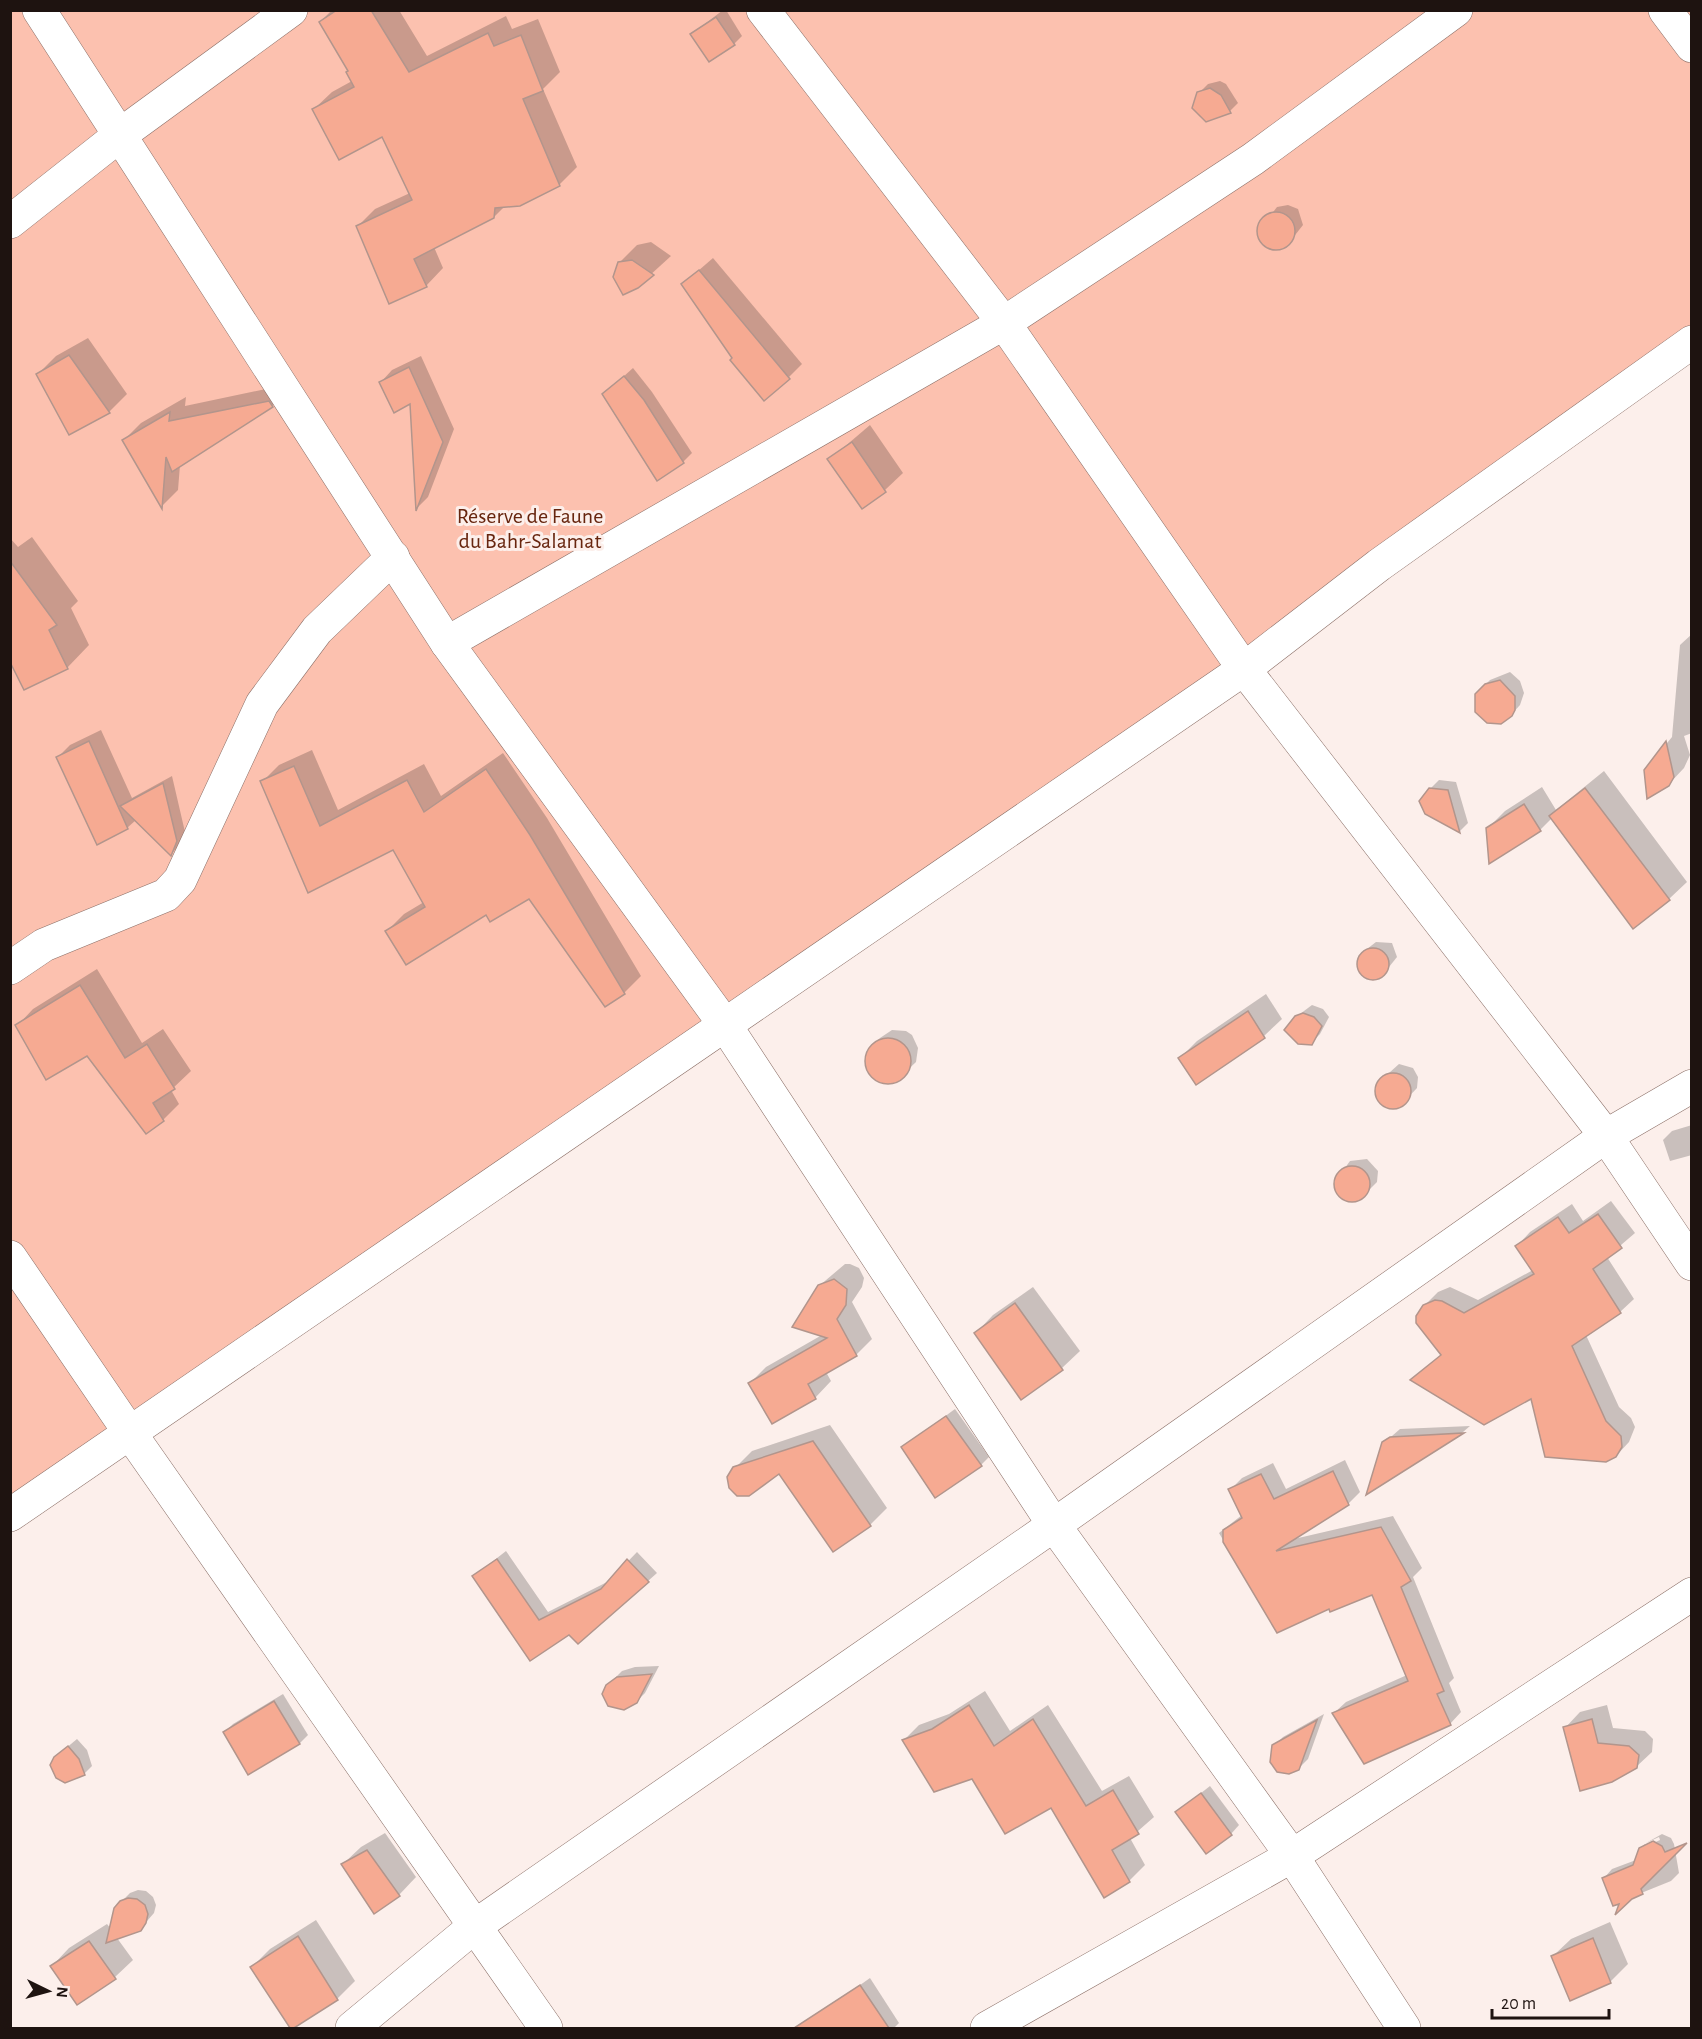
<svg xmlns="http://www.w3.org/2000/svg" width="1702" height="2039" viewBox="0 0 1702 2039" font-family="'Alegreya Sans',sans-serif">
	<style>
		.green { fill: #fcc1af }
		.shadow { fill: #0003 }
		.building { fill: #f6aa92; stroke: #b2958c; stroke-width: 1.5 }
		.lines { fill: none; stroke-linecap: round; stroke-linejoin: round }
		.minor-casing { stroke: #8c7068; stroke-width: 34 }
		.major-casing { stroke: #8c7068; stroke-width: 34 }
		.minor { stroke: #fff; stroke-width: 33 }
		.major { stroke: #fff; stroke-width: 33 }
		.labels { text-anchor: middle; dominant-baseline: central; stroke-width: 6; stroke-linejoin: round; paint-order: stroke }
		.park-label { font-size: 22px; fill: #67250e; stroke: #fcefeb }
	</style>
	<rect width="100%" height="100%" fill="#fcefeb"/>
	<!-- green -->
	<path class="green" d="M 11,11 L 1691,11 L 1691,342 L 11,1515 Z"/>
	<!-- shadow -->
	<g class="shadow">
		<path d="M 332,10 L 399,10 L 427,56 L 506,16 L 512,29 L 538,19 L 560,72 L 543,89 L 577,167 L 559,185 L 505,206 L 494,217 L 434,247 L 443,268 L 426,286 L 358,226 L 375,209 L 410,193 L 382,135 L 314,109 L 332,92 L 352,81 L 350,71 L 320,22 Z"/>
		<path d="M 723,10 L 726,10 L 742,36 L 734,44 L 692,34 Z"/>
		<path d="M 1220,81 L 1226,84 L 1238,103 L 1230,111 L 1199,93 L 1208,84 Z"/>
		<path d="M 1288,205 L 1298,209 L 1303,225 L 1288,244 L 1272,248 L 1262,242 L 1259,230 L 1277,207 Z"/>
		<path d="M 651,242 L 671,256 L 637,287 L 619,263 L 637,245 Z"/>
		<path d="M 713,258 L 802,364 L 789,377 L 683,284 Z"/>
		<path d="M 88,338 L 127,394 L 109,412 L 38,374 L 56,356 Z"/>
		<path d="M 421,356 L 454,429 L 428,497 L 418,507 L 412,402 L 381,382 L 392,370 Z"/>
		<path d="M 633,368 L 652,392 L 692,453 L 683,462 L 613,386 Z"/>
		<path d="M 285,385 L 288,389 L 272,406 L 180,465 L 178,490 L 162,506 L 124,440 L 141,423 L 186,397 L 185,406 Z"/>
		<path d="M 870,425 L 903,473 L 885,490 L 862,507 L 829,460 Z"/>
		<path d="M 32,537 L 78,601 L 71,608 L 89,645 L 67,668 L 10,659 L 10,538 L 18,547 Z"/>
		<path d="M 1692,634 L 1692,733 L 1684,736 L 1690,755 L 1684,768 L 1668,785 L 1645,770 L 1672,737 L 1680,645 Z"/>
		<path d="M 1510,672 L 1520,681 L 1524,693 L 1520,705 L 1511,715 L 1476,711 L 1475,701 L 1481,689 L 1490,680 Z"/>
		<path d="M 101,730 L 132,798 L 172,776 L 185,832 L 179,846 L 171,854 L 136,820 L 127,828 L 58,757 L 70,745 Z"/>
		<path d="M 312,750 L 338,810 L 424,764 L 441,796 L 503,753 L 547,818 L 641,976 L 624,993 L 605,1005 L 529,897 L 486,913 L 387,931 L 404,914 L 424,902 L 393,848 L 309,891 L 262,782 L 279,765 Z"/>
		<path d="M 1604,771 L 1687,882 L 1669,899 L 1633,926 L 1552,818 L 1540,830 L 1487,829 L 1505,811 L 1542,787 L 1556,810 Z"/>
		<path d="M 1439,780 L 1456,782 L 1468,823 L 1460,831 L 1426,813 L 1430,789 Z"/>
		<path d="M 1376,942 L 1392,943 L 1397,957 L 1381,977 L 1371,978 L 1360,972 L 1358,956 Z"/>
		<path d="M 97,969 L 142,1043 L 163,1029 L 191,1071 L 171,1090 L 179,1104 L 163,1120 L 88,1054 L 17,1026 L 33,1009 Z"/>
		<path d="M 1266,994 L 1282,1019 L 1264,1036 L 1196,1083 L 1180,1058 L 1197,1041 Z"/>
		<path d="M 1312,1005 L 1323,1009 L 1329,1017 L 1320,1034 L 1311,1043 L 1296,1017 Z"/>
		<path d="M 892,1030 L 906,1031 L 912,1035 L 918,1048 L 916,1062 L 896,1081 L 882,1081 L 875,1079 L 867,1067 L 867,1053 L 880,1038 Z"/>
		<path d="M 1399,1064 L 1413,1068 L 1418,1077 L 1417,1088 L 1400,1106 L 1390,1107 L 1380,1102 L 1376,1092 L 1379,1082 Z"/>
		<path d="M 1692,1125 L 1692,1155 L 1670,1161 L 1663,1140 L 1672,1131 Z"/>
		<path d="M 1367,1159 L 1378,1171 L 1377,1182 L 1360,1199 L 1344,1199 L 1336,1191 L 1336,1180 L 1350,1161 Z"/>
		<path d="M 1611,1201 L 1635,1233 L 1607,1257 L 1634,1299 L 1620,1312 L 1586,1335 L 1619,1407 L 1631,1418 L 1635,1427 L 1629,1442 L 1616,1456 L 1532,1397 L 1413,1380 L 1442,1354 L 1418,1323 L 1424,1306 L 1438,1292 L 1450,1287 L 1478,1300 L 1533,1270 L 1517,1246 L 1530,1232 L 1572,1204 L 1583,1221 Z"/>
		<path d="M 845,1264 L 850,1264 L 859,1268 L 864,1278 L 862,1287 L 852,1302 L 872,1339 L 856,1355 L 826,1372 L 831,1381 L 815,1398 L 750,1383 L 766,1367 L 822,1335 L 819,1286 Z"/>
		<path d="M 1033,1287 L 1080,1351 L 1062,1368 L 976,1333 L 993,1315 Z"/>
		<path d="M 955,1409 L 989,1457 L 981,1465 L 903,1447 Z"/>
		<path d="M 830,1425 L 887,1508 L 870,1525 L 779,1471 L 735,1468 L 752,1451 Z"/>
		<path d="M 1470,1426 L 1463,1432 L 1368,1492 L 1384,1443 L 1400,1429 Z"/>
		<path d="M 1345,1460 L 1360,1492 L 1348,1504 L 1294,1539 L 1393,1516 L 1422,1568 L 1413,1577 L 1454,1678 L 1449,1683 L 1461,1712 L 1450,1724 L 1334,1713 L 1346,1702 L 1407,1675 L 1373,1593 L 1330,1607 L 1277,1631 L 1219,1533 L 1242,1515 L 1230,1490 L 1242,1478 L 1273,1463 L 1286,1489 Z"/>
		<path d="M 506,1551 L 548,1612 L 609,1581 L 637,1552 L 657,1573 L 648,1581 L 530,1659 L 474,1576 Z"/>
		<path d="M 659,1666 L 645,1693 L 636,1702 L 613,1680 L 622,1671 L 635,1667 Z"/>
		<path d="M 985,1691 L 1010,1731 L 1048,1705 L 1102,1791 L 1129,1776 L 1154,1817 L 1130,1838 L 1145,1865 L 1129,1881 L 1104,1895 L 1051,1806 L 973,1777 L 904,1740 L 919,1725 L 949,1714 Z"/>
		<path d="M 283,1694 L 308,1735 L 300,1743 L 225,1732 L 233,1724 Z"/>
		<path d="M 1607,1705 L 1613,1728 L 1645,1731 L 1653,1739 L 1652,1752 L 1636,1767 L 1565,1728 L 1580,1712 Z"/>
		<path d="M 1324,1714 L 1308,1759 L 1299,1768 L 1274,1746 L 1283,1737 Z"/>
		<path d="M 77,1739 L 87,1750 L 92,1766 L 84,1774 L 65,1749 Z"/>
		<path d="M 1210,1786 L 1239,1825 L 1231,1834 L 1177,1812 Z"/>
		<path d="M 385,1833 L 416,1877 L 399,1895 L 343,1864 L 361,1847 Z"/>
		<path d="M 1662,1834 L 1671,1838 L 1674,1844 L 1679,1873 L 1671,1881 L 1614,1904 L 1604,1878 L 1612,1869 L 1636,1860 L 1640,1849 L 1645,1844 L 1645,1847 L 1660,1840 L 1659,1837 L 1646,1843 Z"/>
		<path d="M 138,1890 L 146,1891 L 153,1897 L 156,1905 L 154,1913 L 140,1929 L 117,1938 L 133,1960 L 115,1977 L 77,2003 L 52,1966 L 69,1948 L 107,1924 L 111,1929 L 121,1902 L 130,1893 Z"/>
		<path d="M 316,1920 L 355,1981 L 337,1999 L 291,2028 L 252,1967 L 270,1949 Z"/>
		<path d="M 1610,1922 L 1628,1964 L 1610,1982 L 1553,1956 L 1571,1939 Z"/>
		<path d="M 870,1978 L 899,2023 L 894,2028 L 833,2028 L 822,2012 Z"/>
	</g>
	<!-- building -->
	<g class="building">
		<path d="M 337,10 L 371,10 L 409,72 L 488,33 L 494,46 L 521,35 L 543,91 L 523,99 L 560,186 L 520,206 L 495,208 L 494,218 L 414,259 L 427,287 L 389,304 L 356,226 L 412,200 L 382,137 L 339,160 L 312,109 L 354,87 L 346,72 L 348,71 L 319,22 Z"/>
		<path d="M 716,17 L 735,45 L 709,62 L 690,34 Z"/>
		<path d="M 1210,88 L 1221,95 L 1231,113 L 1206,122 L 1192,108 L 1197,92 Z"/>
		<circle cx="1276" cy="231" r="19"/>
		<path d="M 632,260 L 654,275 L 638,288 L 623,295 L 613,277 L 618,262 Z"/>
		<path d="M 699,270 L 790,379 L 764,401 L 730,360 L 732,358 L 681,284 Z"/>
		<path d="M 69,355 L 110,413 L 69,435 L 36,374 Z"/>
		<path d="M 409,367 L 443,442 L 416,511 L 410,404 L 394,413 L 379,382 Z"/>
		<path d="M 624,376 L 644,400 L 684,463 L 657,481 L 602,394 Z"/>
		<path d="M 269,401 L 273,407 L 172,472 L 166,457 L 162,509 L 122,440 L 170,412 L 169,421 Z"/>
		<path d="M 852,442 L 886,492 L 862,509 L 827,459 Z"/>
		<path d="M 10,561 L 57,625 L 49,630 L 68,669 L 24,690 L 10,662 Z"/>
		<path d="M 1500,680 L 1515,696 L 1515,710 L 1512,716 L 1501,724 L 1487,723 L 1475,712 L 1475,694 L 1485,684 Z"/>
		<path d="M 89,741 L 128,829 L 97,845 L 56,757 Z"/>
		<path d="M 1666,741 L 1674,777 L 1669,786 L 1647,799 L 1644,770 Z"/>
		<path d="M 294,766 L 320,826 L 407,780 L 424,812 L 486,769 L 530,835 L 625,994 L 605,1007 L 529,899 L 490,922 L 486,915 L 406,965 L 385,931 L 425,907 L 393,850 L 308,893 L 260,781 Z"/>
		<path d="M 163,783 L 177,841 L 171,856 L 120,806 Z"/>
		<path d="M 1429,788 L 1448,790 L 1460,833 L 1425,814 L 1419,801 Z"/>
		<path d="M 1585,788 L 1670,900 L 1633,929 L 1549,816 Z"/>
		<path d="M 1524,804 L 1541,831 L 1489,864 L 1486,828 Z"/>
		<circle cx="1373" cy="964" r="16"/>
		<path d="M 80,985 L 125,1058 L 147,1044 L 175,1089 L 153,1103 L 164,1121 L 146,1134 L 87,1056 L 46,1080 L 15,1025 Z"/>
		<path d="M 1248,1011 L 1265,1038 L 1196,1085 L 1178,1058 Z"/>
		<path d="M 1303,1013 L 1314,1017 L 1322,1026 L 1312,1045 L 1298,1044 L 1284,1030 L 1295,1016 Z"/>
		<circle cx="888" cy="1061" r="23"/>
		<circle cx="1393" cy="1091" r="18"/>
		<circle cx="1352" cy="1184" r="18"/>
		<path d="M 1598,1214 L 1622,1248 L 1593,1269 L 1621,1313 L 1572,1346 L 1606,1421 L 1621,1436 L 1622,1447 L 1616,1457 L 1606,1462 L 1545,1457 L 1531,1399 L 1484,1425 L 1410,1380 L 1441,1355 L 1416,1323 L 1416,1316 L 1423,1305 L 1435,1300 L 1442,1301 L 1464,1313 L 1534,1274 L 1515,1246 L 1558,1217 L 1569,1233 Z"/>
		<path d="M 834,1279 L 847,1289 L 846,1305 L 837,1319 L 857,1356 L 808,1384 L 816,1399 L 772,1424 L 748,1383 L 827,1338 L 792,1327 L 818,1285 Z"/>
		<path d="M 1015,1303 L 1063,1370 L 1021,1400 L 974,1333 Z"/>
		<path d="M 946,1416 L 982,1466 L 935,1498 L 901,1447 Z"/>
		<path d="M 1464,1433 L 1366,1495 L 1382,1442 L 1390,1437 Z"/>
		<path d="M 813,1441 L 871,1526 L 833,1552 L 779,1474 L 749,1496 L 737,1496 L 729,1488 L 727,1477 L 733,1467 Z"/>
		<path d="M 1333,1471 L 1349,1505 L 1276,1551 L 1381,1527 L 1411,1581 L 1401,1587 L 1444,1691 L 1437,1694 L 1451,1725 L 1364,1764 L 1332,1713 L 1408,1681 L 1372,1595 L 1330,1612 L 1329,1609 L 1277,1633 L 1223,1542 L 1223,1530 L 1242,1518 L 1228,1489 L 1261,1474 L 1274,1499 Z"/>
		<path d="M 497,1559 L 539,1620 L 601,1589 L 627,1559 L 649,1582 L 578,1644 L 569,1635 L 530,1661 L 472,1576 Z"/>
		<path d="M 652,1674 L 637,1703 L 624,1710 L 608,1706 L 602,1694 L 606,1685 L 617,1677 Z"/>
		<path d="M 274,1701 L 300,1744 L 248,1775 L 223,1732 Z"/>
		<path d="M 969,1705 L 994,1746 L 1033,1719 L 1086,1806 L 1113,1790 L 1139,1834 L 1112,1850 L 1130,1882 L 1104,1898 L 1051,1808 L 1005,1834 L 972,1779 L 934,1792 L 902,1740 L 932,1729 Z"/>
		<path d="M 1592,1719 L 1598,1743 L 1629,1746 L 1639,1755 L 1637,1768 L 1612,1782 L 1580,1791 L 1563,1727 Z"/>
		<path d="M 1317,1720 L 1299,1770 L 1289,1774 L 1277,1772 L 1270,1762 L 1272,1745 Z"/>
		<path d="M 68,1746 L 79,1759 L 85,1775 L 65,1783 L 56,1778 L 50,1765 L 54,1757 Z"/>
		<path d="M 1201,1793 L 1232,1835 L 1206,1854 L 1175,1812 Z"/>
		<path d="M 1653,1841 L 1662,1846 L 1665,1852 L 1687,1843 L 1641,1889 L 1643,1894 L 1632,1899 L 1615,1915 L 1619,1904 L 1613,1906 L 1602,1878 L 1633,1865 L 1639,1848 Z"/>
		<path d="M 367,1850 L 400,1896 L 374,1914 L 341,1864 Z"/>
		<path d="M 128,1898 L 137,1899 L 145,1905 L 148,1914 L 146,1923 L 141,1931 L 106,1943 L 114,1908 L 120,1901 Z"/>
		<path d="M 298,1936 L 338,2000 L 294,2028 L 290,2028 L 250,1967 Z"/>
		<path d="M 1593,1938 L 1611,1983 L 1570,2001 L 1551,1956 Z"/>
		<path d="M 89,1941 L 116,1979 L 77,2005 L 50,1966 Z"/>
		<path d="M 860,1985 L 889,2028 L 794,2028 Z"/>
	</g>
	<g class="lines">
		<!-- minor casing -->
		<g class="minor-casing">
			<g id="minor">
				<path d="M 39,10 L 447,643 L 725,1025 L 1054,1525 L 1292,1856 L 1404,2028"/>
				<path d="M 763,10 L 1004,323 L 1244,669 L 1606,1136 L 1692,1264"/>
				<path d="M 1665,10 L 1692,46"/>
				<path d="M 10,222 L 120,135 L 291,10"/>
				<path d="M 447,643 L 1004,323 L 1253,159 L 1456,10"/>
				<path d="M 10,968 L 44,945 L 166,895 L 180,880 L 262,704 L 317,630 L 393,557"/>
				<path d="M 10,1257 L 130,1433 L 546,2028"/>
				<path d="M 352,2028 L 475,1926 L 1054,1525 L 1606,1136 L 1692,1086"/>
				<path d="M 987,2028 L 1292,1856 L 1692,1594"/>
			</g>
		</g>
		<!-- major casing -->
		<g class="major-casing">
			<path id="major" d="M 10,1515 L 1244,669 L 1379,565 L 1692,342"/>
		</g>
		<!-- minor -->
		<use href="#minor" class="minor"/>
		<!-- major -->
		<use href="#major" class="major"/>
	</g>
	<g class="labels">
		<!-- park labels -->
		<g class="park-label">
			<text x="530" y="516">Réserve de Faune<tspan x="530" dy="25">du Bahr-Salamat</tspan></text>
		</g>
	</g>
	<!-- border -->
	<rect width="1702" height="2039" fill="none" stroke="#1e1310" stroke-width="24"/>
	<!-- north arrow -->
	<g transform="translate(48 1991) rotate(95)" stroke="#fcefeb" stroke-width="4.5" paint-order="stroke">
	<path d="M0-4.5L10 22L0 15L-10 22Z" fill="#1e1310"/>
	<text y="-9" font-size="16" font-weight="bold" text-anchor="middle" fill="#1e1310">N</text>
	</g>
	<!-- scale -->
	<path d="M1492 2009v9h117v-9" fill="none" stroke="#1e1310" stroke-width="3"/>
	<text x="1501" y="2009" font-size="18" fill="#1e1310" stroke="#fcefeb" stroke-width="4.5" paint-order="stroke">20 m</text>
</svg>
